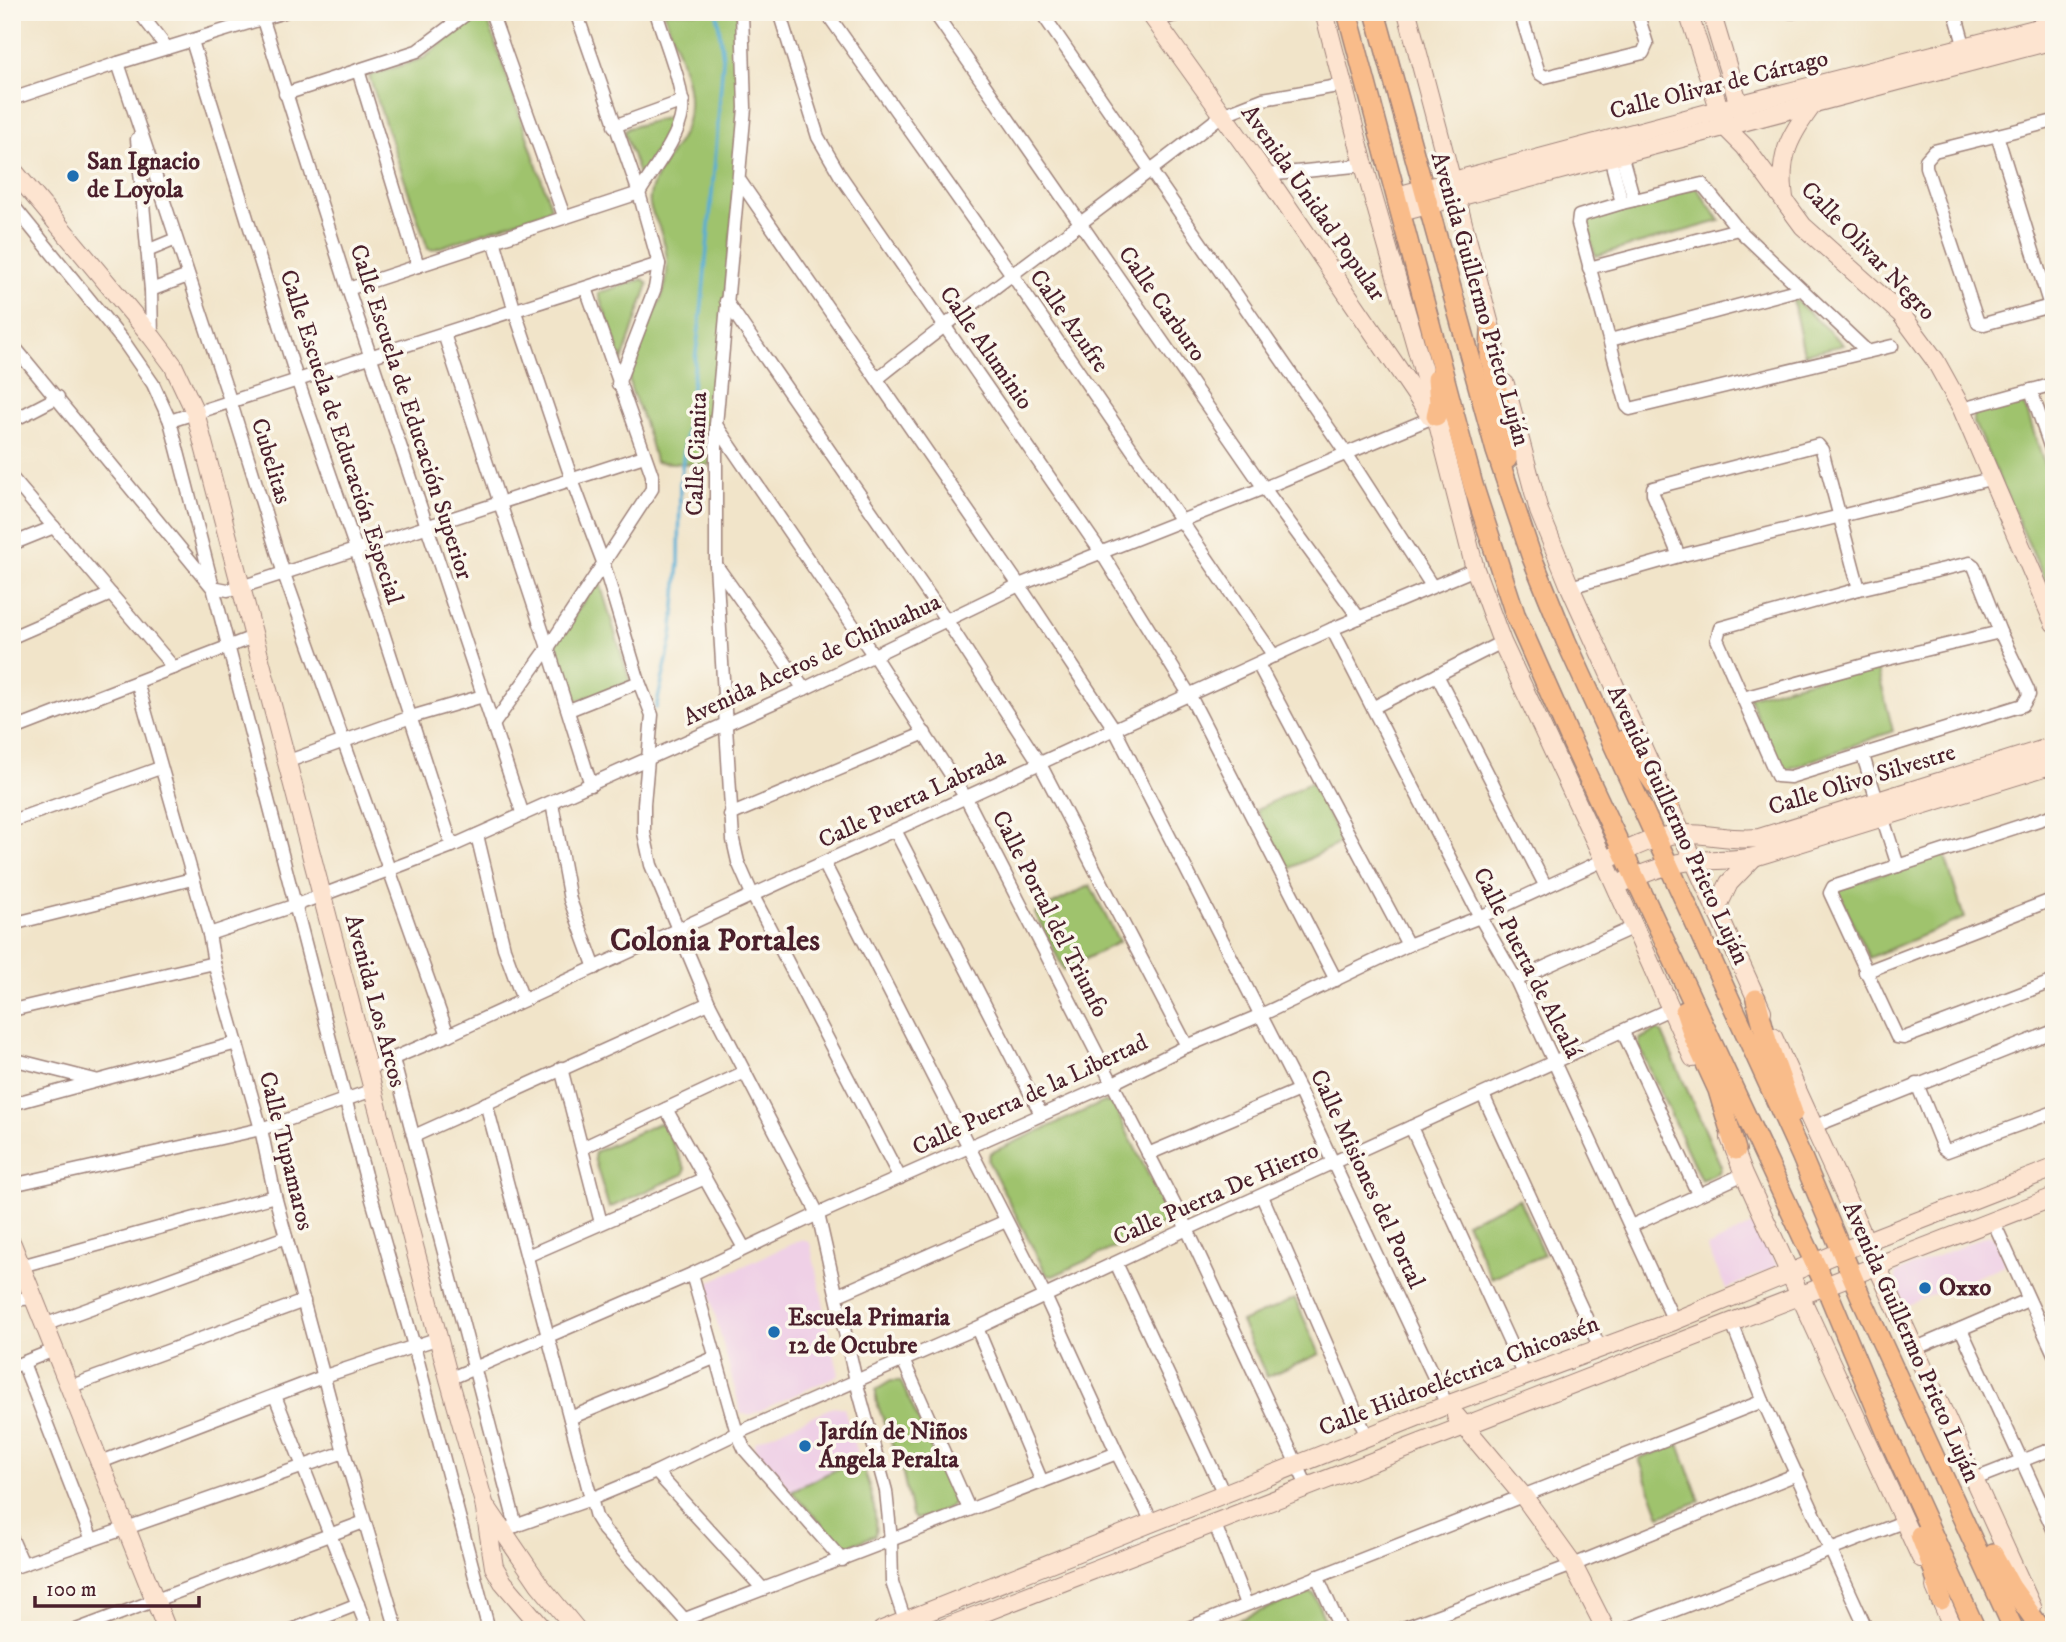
<svg xmlns="http://www.w3.org/2000/svg" width="2066" height="1642" viewBox="0 0 2066 1642" font-family="'IM FELL DW Pica',serif">
	<style>
		.built { fill: #efd0e6 }
		.green { fill: #9fc36d; stroke: #74714c; stroke-width: 2 }
		.lines { fill: none; stroke-linecap: round; stroke-linejoin: round }
		.stream { stroke: #57add4; stroke-width: 3.5 }
		.street-casing { stroke: #9e827a; stroke-width: 15 }
		.secondary-casing { stroke: #9e827a; stroke-width: 20 }
		.primary-casing { stroke: #9e827a; stroke-width: 22 }
		.street { stroke: #fff; stroke-width: 12 }
		.secondary { stroke: #fde4d0; stroke-width: 18 }
		.primary { stroke: #f9bc8a; stroke-width: 19 }
		.poi-dot { fill: #1f6fb2; stroke: #fbf7ec; stroke-width: 2.5 }
		.labels { text-anchor: middle; dominant-baseline: central; stroke-width: 7; stroke-linejoin: round; paint-order: stroke }
		.street-label { font-size: 24px; fill: #4a1f2b; stroke: #fbf7ec }
		.poi-label { font-size: 24px; font-weight: bold; fill: #4a1f2b; stroke: #fbf7ec; text-anchor: start }
		.district-label { font-size: 32px; font-weight: bold; fill: #4a1f2b; stroke: #fbf7ec }
	</style>
	<rect width="100%" height="100%" fill="#fbf7ec"/>
	<filter id="ink" filterUnits="userSpaceOnUse"><feTurbulence type="fractalNoise" baseFrequency=".0143" numOctaves="2"/><feDisplacementMap in="SourceGraphic" scale="14" xChannelSelector="R" yChannelSelector="G"/><feConvolveMatrix kernelMatrix="1 2 1 2 8 2 1 2 1" color-interpolation-filters="sRGB"/></filter>
	<filter id="wash" filterUnits="userSpaceOnUse"><feTurbulence type="fractalNoise" baseFrequency=".00686" numOctaves="4" result="noise"/><feDisplacementMap in="SourceGraphic" scale="28" xChannelSelector="R" yChannelSelector="G"/><feGaussianBlur stdDeviation="1.57" result="paint"/><feColorMatrix in="noise" values="0 0 0 0 0 0 0 0 0 0 0 0 0 0 0 0 0 1.4 0 .05"/><feComposite in="paint" operator="in"/></filter>
	<g filter="url(#wash)">
		<rect width="100%" height="100%" fill="#f1e4c9"/>
		<!-- built -->
		<g class="built">
			<path d="M 1756,1223 L 1777,1266 L 1726,1289 L 1707,1247 Z"/>
			<path d="M 1989,1235 L 1995,1238 L 2005,1265 L 1905,1306 L 1896,1284 L 1896,1273 Z"/>
			<path d="M 802,1239 L 810,1243 L 839,1375 L 750,1415 L 741,1413 L 708,1288 L 711,1281 Z"/>
			<path d="M 835,1406 L 844,1408 L 859,1458 L 791,1491 L 754,1450 L 756,1441 Z"/>
		</g>
		<!-- green -->
		<g class="green">
			<path d="M 664,12 L 737,12 L 744,90 L 711,465 L 655,462 C 652,445 646,428 640,411 C 635,398 627,386 630,371 C 635,337 666,307 667,272 C 668,257 664,239 658,225 C 654,215 648,208 650,196 C 653,176 670,156 680,139 C 703,99 677,52 664,12 Z"/>
			<path d="M 479,13 L 486,15 L 551,207 L 547,211 L 432,250 L 428,249 L 369,76 L 424,58 Z"/>
			<path d="M 673,116 L 641,180 L 624,132 L 628,128 Z"/>
			<path d="M 1696,187 L 1720,221 L 1595,256 L 1585,217 Z"/>
			<path d="M 643,279 L 648,284 L 622,361 L 598,293 Z"/>
			<path d="M 1792,297 L 1844,345 L 1804,354 Z"/>
			<path d="M 2020,401 L 2025,405 L 2054,495 L 2054,600 L 1974,423 L 1974,415 L 1979,411 Z"/>
			<path d="M 596,583 L 600,583 L 630,682 L 576,701 L 556,643 Z"/>
			<path d="M 1876,663 L 1893,731 L 1780,772 L 1749,697 Z"/>
			<path d="M 1311,782 L 1342,842 L 1289,869 L 1256,810 Z"/>
			<path d="M 1944,853 L 1964,918 L 1869,958 L 1837,889 Z"/>
			<path d="M 1090,885 L 1119,942 L 1064,970 L 1035,913 Z"/>
			<path d="M 1657,1030 L 1662,1033 L 1721,1166 L 1719,1172 L 1701,1180 L 1639,1046 L 1640,1039 Z"/>
			<path d="M 1104,1102 L 1113,1104 L 1168,1214 L 1167,1221 L 1159,1227 L 1053,1276 L 1047,1275 L 988,1161 L 990,1153 Z"/>
			<path d="M 659,1123 L 664,1126 L 685,1168 L 684,1174 L 609,1208 L 594,1158 L 595,1152 Z"/>
			<path d="M 1519,1199 L 1544,1255 L 1491,1278 L 1466,1222 Z"/>
			<path d="M 1295,1299 L 1320,1354 L 1267,1377 L 1241,1322 Z"/>
			<path d="M 891,1381 L 900,1381 L 903,1386 L 954,1499 L 953,1504 C 943,1512 928,1518 915,1519 L 912,1515 L 903,1474 L 876,1400 L 876,1390 Z"/>
			<path d="M 1679,1444 L 1700,1501 L 1660,1516 L 1639,1459 Z"/>
			<path d="M 860,1458 C 868,1482 878,1508 875,1535 L 844,1548 L 791,1491 Z"/>
			<path d="M 1308,1592 L 1314,1594 L 1329,1630 L 1213,1630 Z"/>
		</g>
		<g class="lines">
			<!-- stream -->
			<path class="stream" d="M 656,708 L 672,637 L 679,563 L 680,484 L 702,304 L 716,149 L 723,58 L 717,12"/>
		</g>
	</g>
	<g filter="url(#ink)">
		<g class="lines">
			<!-- street casing -->
			<g class="street-casing">
				<g id="street">
					<path d="M 139,12 L 167,48"/>
					<path d="M 491,12 L 564,216"/>
					<path d="M 576,12 L 639,193 L 659,264 L 655,288 L 618,384"/>
					<path d="M 742,12 L 745,108 L 716,425 L 716,565 L 733,840 L 738,862 L 752,894 L 900,1178"/>
					<path d="M 779,12 L 818,137 L 840,175 L 1101,552 L 1189,694 L 1336,980"/>
					<path d="M 826,12 L 1013,276 L 1274,656"/>
					<path d="M 934,12 L 1264,488 L 1359,618"/>
					<path d="M 1041,12 L 1346,453 L 1432,586"/>
					<path d="M 1520,12 L 1539,73 L 1545,77 L 1643,53 L 1647,44 L 1637,12"/>
					<path d="M 1790,12 L 1794,12"/>
					<path d="M 1955,12 L 1966,52"/>
					<path d="M 263,20 L 348,289 L 523,815"/>
					<path d="M 1155,20 L 1189,12"/>
					<path d="M 192,41 L 297,379 L 356,549 L 452,846"/>
					<path d="M 118,63 L 230,400 L 284,574 L 448,1035"/>
					<path d="M 358,70 L 418,266"/>
					<path d="M 285,94 L 417,51 L 469,12"/>
					<path d="M 12,99 L 118,63 L 284,12"/>
					<path d="M 2054,121 L 1934,151 L 1926,160 L 1926,167 L 1978,323 L 1984,324 L 2054,305"/>
					<path d="M 614,126 L 683,101"/>
					<path d="M 1997,135 L 2050,306"/>
					<path d="M 137,139 L 151,290 L 152,337"/>
					<path d="M 1619,146 L 1634,200"/>
					<path d="M 1608,149 L 1622,203"/>
					<path d="M 1266,175 L 1364,165"/>
					<path d="M 740,181 L 1019,585 L 1115,730 L 1299,1090 L 1447,1405"/>
					<path d="M 12,204 L 124,342 L 153,384 L 170,421"/>
					<path d="M 494,240 L 515,312 L 572,480 L 603,562 L 639,682 L 652,715 L 644,804 L 644,833 L 651,865 L 709,1003 L 818,1214 L 856,1381 L 886,1491 L 891,1540 L 892,1582 L 908,1630"/>
					<path d="M 147,251 L 176,239"/>
					<path d="M 1589,268 L 1738,229"/>
					<path d="M 348,289 L 639,193 C 653,170 679,138 682,112 C 685,88 663,37 656,12"/>
					<path d="M 151,290 L 188,276"/>
					<path d="M 726,301 L 947,621 L 1040,764 L 1187,1046"/>
					<path d="M 444,334 L 548,648 L 591,785"/>
					<path d="M 1610,340 L 1800,289"/>
					<path d="M 12,344 L 212,587 L 228,590 L 241,587 L 644,456"/>
					<path d="M 1868,352 L 1738,229 L 1702,184 L 1622,203 L 1579,216 L 1578,224 L 1627,406 L 1630,409 L 1892,346"/>
					<path d="M 877,379 C 990,288 1108,205 1222,115 L 1263,99 L 1343,85"/>
					<path d="M 2031,390 L 2054,458"/>
					<path d="M 1962,409 L 2054,384"/>
					<path d="M 12,421 L 58,397"/>
					<path d="M 716,425 L 874,656 L 966,798 L 1187,1229 L 1307,1486"/>
					<path d="M 12,478 L 174,668"/>
					<path d="M 12,544 L 54,527"/>
					<path d="M 1679,556 L 1653,494 L 1653,488 L 1818,445 L 1822,450 L 1859,589"/>
					<path d="M 1970,563 L 1974,566 L 2000,632 L 2028,690 L 2029,695 L 2023,705 L 1790,777 L 1777,776 L 1717,639 L 1720,628 L 1859,589 Z"/>
					<path d="M 716,565 L 804,689"/>
					<path d="M 1570,587 L 1679,556 L 1990,479"/>
					<path d="M 1332,629 L 1480,917 L 1516,980 L 1674,1321"/>
					<path d="M 12,637 L 111,594"/>
					<path d="M 1258,664 L 1408,945"/>
					<path d="M 1437,675 L 1546,887"/>
					<path d="M 137,682 L 209,934 L 214,963 L 261,1129 L 275,1196 L 344,1452 L 397,1630"/>
					<path d="M 1743,698 L 1875,662 L 2000,632"/>
					<path d="M 1374,707 L 1502,642"/>
					<path d="M 569,710 L 639,682"/>
					<path d="M 493,725 L 548,648 L 652,489 L 652,475 L 586,288"/>
					<path d="M 12,730 L 253,637"/>
					<path d="M 1863,756 L 1898,866"/>
					<path d="M 286,762 L 411,717 L 483,696"/>
					<path d="M 552,803 L 570,900 L 595,968"/>
					<path d="M 730,815 L 925,733"/>
					<path d="M 2054,815 L 1833,887 L 1830,893 L 1897,1037 L 1904,1038 L 2054,981"/>
					<path d="M 12,821 L 160,768"/>
					<path d="M 895,830 L 1041,1114"/>
					<path d="M 477,835 L 504,948 L 523,1000"/>
					<path d="M 824,863 L 1045,1296 L 1117,1453 L 1152,1522"/>
					<path d="M 12,924 L 192,879"/>
					<path d="M 209,934 L 296,905 L 452,846 L 804,689 L 1019,585 L 1264,488 L 1431,418"/>
					<path d="M 1865,972 L 2054,899"/>
					<path d="M 1516,980 L 1634,927"/>
					<path d="M 12,1010 L 214,963"/>
					<path d="M 1623,1032 L 1698,1194"/>
					<path d="M 12,1059 L 95,1080"/>
					<path d="M 393,1059 L 516,1526"/>
					<path d="M 561,1068 L 601,1223"/>
					<path d="M 368,1069 L 448,1035 L 1332,629 L 1475,569"/>
					<path d="M 1917,1084 L 1943,1148 L 1947,1151 L 2054,1112"/>
					<path d="M 1483,1095 L 1600,1348"/>
					<path d="M 486,1103 L 596,1517 L 604,1530 L 694,1630"/>
					<path d="M 12,1104 L 237,1043"/>
					<path d="M 666,1109 L 744,1248"/>
					<path d="M 1815,1126 L 2054,1031"/>
					<path d="M 1411,1127 L 1525,1376"/>
					<path d="M 414,1136 L 709,1003"/>
					<path d="M 582,1148 L 745,1072"/>
					<path d="M 1148,1154 L 1299,1090"/>
					<path d="M 12,1185 L 261,1129 L 373,1090"/>
					<path d="M 1262,1196 L 1367,1437"/>
					<path d="M 1993,1221 L 2054,1354"/>
					<path d="M 1631,1226 L 1744,1174"/>
					<path d="M 527,1256 L 703,1179"/>
					<path d="M 1116,1263 L 1224,1494"/>
					<path d="M 21,1266 L 275,1196"/>
					<path d="M 692,1274 L 737,1433 L 745,1450 L 842,1560"/>
					<path d="M 838,1295 L 1006,1221"/>
					<path d="M 12,1300 L 33,1298"/>
					<path d="M 1731,1321 L 1763,1401 L 1867,1630"/>
					<path d="M 44,1325 L 286,1237"/>
					<path d="M 977,1328 L 1042,1482"/>
					<path d="M 1961,1329 L 2054,1531"/>
					<path d="M 1916,1348 L 2028,1300"/>
					<path d="M 903,1360 L 969,1509"/>
					<path d="M 23,1363 L 92,1540"/>
					<path d="M 12,1367 L 54,1350"/>
					<path d="M 449,1379 L 692,1274 L 818,1214 L 1113,1083 L 1187,1046 L 1261,1015 L 1408,945 L 1480,917 L 1604,860"/>
					<path d="M 69,1387 L 304,1301"/>
					<path d="M 275,1396 L 368,1630"/>
					<path d="M 570,1418 L 714,1358"/>
					<path d="M 101,1462 L 325,1376 L 439,1338"/>
					<path d="M 656,1472 L 763,1589"/>
					<path d="M 1975,1479 L 2054,1448"/>
					<path d="M 1214,1522 L 1246,1604"/>
					<path d="M 498,1532 L 591,1499 L 656,1472 L 737,1433 L 977,1328 L 1187,1229 L 1670,1009"/>
					<path d="M 12,1539 L 23,1564"/>
					<path d="M 12,1568 L 344,1452"/>
					<path d="M 1317,1576 L 1341,1630"/>
					<path d="M 685,1619 L 1117,1453"/>
					<path d="M 76,1630 L 364,1522"/>
					<path d="M 292,1630 L 358,1604"/>
					<path d="M 489,1630 L 414,1346 L 365,1175 L 170,421 L 659,264"/>
					<path d="M 1183,1630 L 1763,1401"/>
					<path d="M 1398,1630 L 1573,1565 L 1797,1474"/>
					<path d="M 1624,1630 L 1903,1522"/>
					<path d="M 1851,1630 L 1864,1624"/>
				</g>
			</g>
			<!-- secondary casing -->
			<g class="secondary-casing">
				<g id="secondary">
					<path d="M 1149,12 L 1266,175 L 1431,417"/>
					<path d="M 1324,12 L 1364,165 L 1436,416 L 1475,569 L 1502,642 L 1604,860 L 1693,1058"/>
					<path d="M 1407,12 L 1495,344"/>
					<path d="M 1688,12 L 1725,127 L 1745,147 L 1803,226 L 1901,314 L 1935,360 L 1962,409 L 2054,623"/>
					<path d="M 1711,12 L 1742,115"/>
					<path d="M 12,169 L 152,337 L 173,365 L 195,412 L 449,1379 L 484,1503 L 494,1567 L 503,1582 L 544,1630"/>
					<path d="M 1397,196 L 1738,105 L 2054,24"/>
					<path d="M 1784,198 C 1778,157 1789,136 1814,103"/>
					<path d="M 1401,212 L 2054,40"/>
					<path d="M 1505,384 L 1539,511 L 1570,587 L 1762,1011"/>
					<path d="M 1610,858 C 1632,848 1658,834 1683,834 C 1708,833 1731,841 1759,838 L 2054,746"/>
					<path d="M 1624,882 C 1646,872 1669,863 1693,861 C 1714,859 1733,861 1754,857 L 2054,764"/>
					<path d="M 1716,910 L 1729,883 L 1754,857"/>
					<path d="M 1773,1037 L 2032,1607"/>
					<path d="M 1730,1138 L 1744,1174 L 1921,1558"/>
					<path d="M 12,1244 L 167,1630"/>
					<path d="M 1456,1416 L 1524,1497 L 1573,1565 L 1606,1630"/>
					<path d="M 488,1509 L 539,1584 L 577,1630"/>
					<path d="M 1935,1587 L 1954,1630"/>
					<path d="M 882,1630 L 1447,1405 L 1674,1321 L 1867,1241 L 2054,1168"/>
					<path d="M 939,1630 L 2054,1197"/>
				</g>
			</g>
			<!-- primary casing -->
			<g class="primary-casing">
				<g id="primary">
					<path d="M 1347,12 L 1473,485 L 1515,614 L 1569,736 L 1825,1285 L 1890,1441 L 1976,1630"/>
					<path d="M 1375,12 L 1496,451 L 1531,555 L 1566,641 L 1801,1155 L 1860,1295 L 2014,1630"/>
					<path d="M 1491,331 L 1490,356 L 1504,422 L 1507,459"/>
					<path d="M 1436,416 L 1439,403 L 1437,379"/>
					<path d="M 1624,740 L 1669,805"/>
					<path d="M 1756,999 L 1767,1041 L 1793,1113"/>
					<path d="M 1685,1011 L 1694,1038 L 1718,1090 L 1736,1150"/>
					<path d="M 1920,1535 L 1934,1571 L 1941,1600"/>
					<path d="M 1993,1554 L 2011,1587 L 2042,1630"/>
				</g>
			</g>
			<!-- street -->
			<use href="#street" class="street"/>
			<!-- secondary -->
			<use href="#secondary" class="secondary"/>
			<!-- primary -->
			<use href="#primary" class="primary"/>
		</g>
	</g>
	<!-- markers -->
	<g class="poi-dot">
		<circle cx="73" cy="176" r="7"/>
		<circle cx="1925" cy="1288" r="7"/>
		<circle cx="774" cy="1332" r="7"/>
		<circle cx="805" cy="1446" r="7"/>
	</g>
	<g class="labels">
		<!-- street labels -->
		<g class="street-label">
			<text transform="translate(1719 85) rotate(-14)">Calle Olivar de Cártago</text>
			<text transform="translate(1313 203) rotate(55)">Avenida Unidad Popular</text>
			<text transform="translate(1868 251) rotate(46)">Calle Olivar Negro</text>
			<text transform="translate(1480 299) rotate(74)">Avenida Guillermo Prieto Luján</text>
			<text transform="translate(1162 304) rotate(55)">Calle Carburo</text>
			<text transform="translate(1069 321) rotate(55)">Calle Azufre</text>
			<text transform="translate(986 348) rotate(55)">Calle Aluminio</text>
			<text transform="translate(411 412) rotate(72)">Calle Escuela de Educación Superior</text>
			<text transform="translate(341 437) rotate(72)">Calle Escuela de Educación Especial</text>
			<text transform="translate(697 454) rotate(-88)">Calle Cianita</text>
			<text transform="translate(271 461) rotate(73)">Cubelitas</text>
			<text transform="translate(812 660) rotate(-25)">Avenida Aceros de Chihuahua</text>
			<text transform="translate(1862 780) rotate(-17)">Calle Olivo Silvestre</text>
			<text transform="translate(912 799) rotate(-25)">Calle Puerta Labrada</text>
			<text transform="translate(1678 825) rotate(65)">Avenida Guillermo Prieto Luján</text>
			<text transform="translate(1050 914) rotate(63)">Calle Portal del Triunfo</text>
			<text transform="translate(1527 963) rotate(63)">Calle Puerta de Alcalá</text>
			<text transform="translate(375 1001) rotate(75)">Avenida Los Arcos</text>
			<text transform="translate(1030 1095) rotate(-25)">Calle Puerta de la Libertad</text>
			<text transform="translate(286 1151) rotate(76)">Calle Tupamaros</text>
			<text transform="translate(1367 1179) rotate(65)">Calle Misiones del Portal</text>
			<text transform="translate(1216 1194) rotate(-24)">Calle Puerta De Hierro</text>
			<text transform="translate(1911 1342) rotate(66)">Avenida Guillermo Prieto Luján</text>
			<text transform="translate(1459 1376) rotate(-21)">Calle Hidroeléctrica Chicoasén</text>
		</g>
		<!-- poi labels -->
		<g class="poi-label">
			<text x="87" y="162">San Ignacio<tspan x="87" dy="28">de Loyola</tspan></text>
			<text x="1939" y="1288">Oxxo</text>
			<text x="788" y="1318">Escuela Primaria<tspan x="788" dy="28">12 de Octubre</tspan></text>
			<text x="819" y="1432">Jardín de Niños<tspan x="819" dy="28">Ángela Peralta</tspan></text>
		</g>
		<!-- district labels -->
		<g class="district-label">
			<text x="715" y="941">Colonia Portales</text>
		</g>
	</g>
	<!-- margin -->
	<rect width="2066" height="1642" fill="none" stroke="#fbf7ec" stroke-width="42"/>
	<!-- scale -->
	<path d="M35 1596v10h164v-10" fill="none" stroke="#4a1f2b" stroke-width="3.5"/>
	<text x="46" y="1596" font-size="21" fill="#4a1f2b" stroke="#fbf7ec" stroke-width="5" paint-order="stroke">100 m</text>
</svg>
